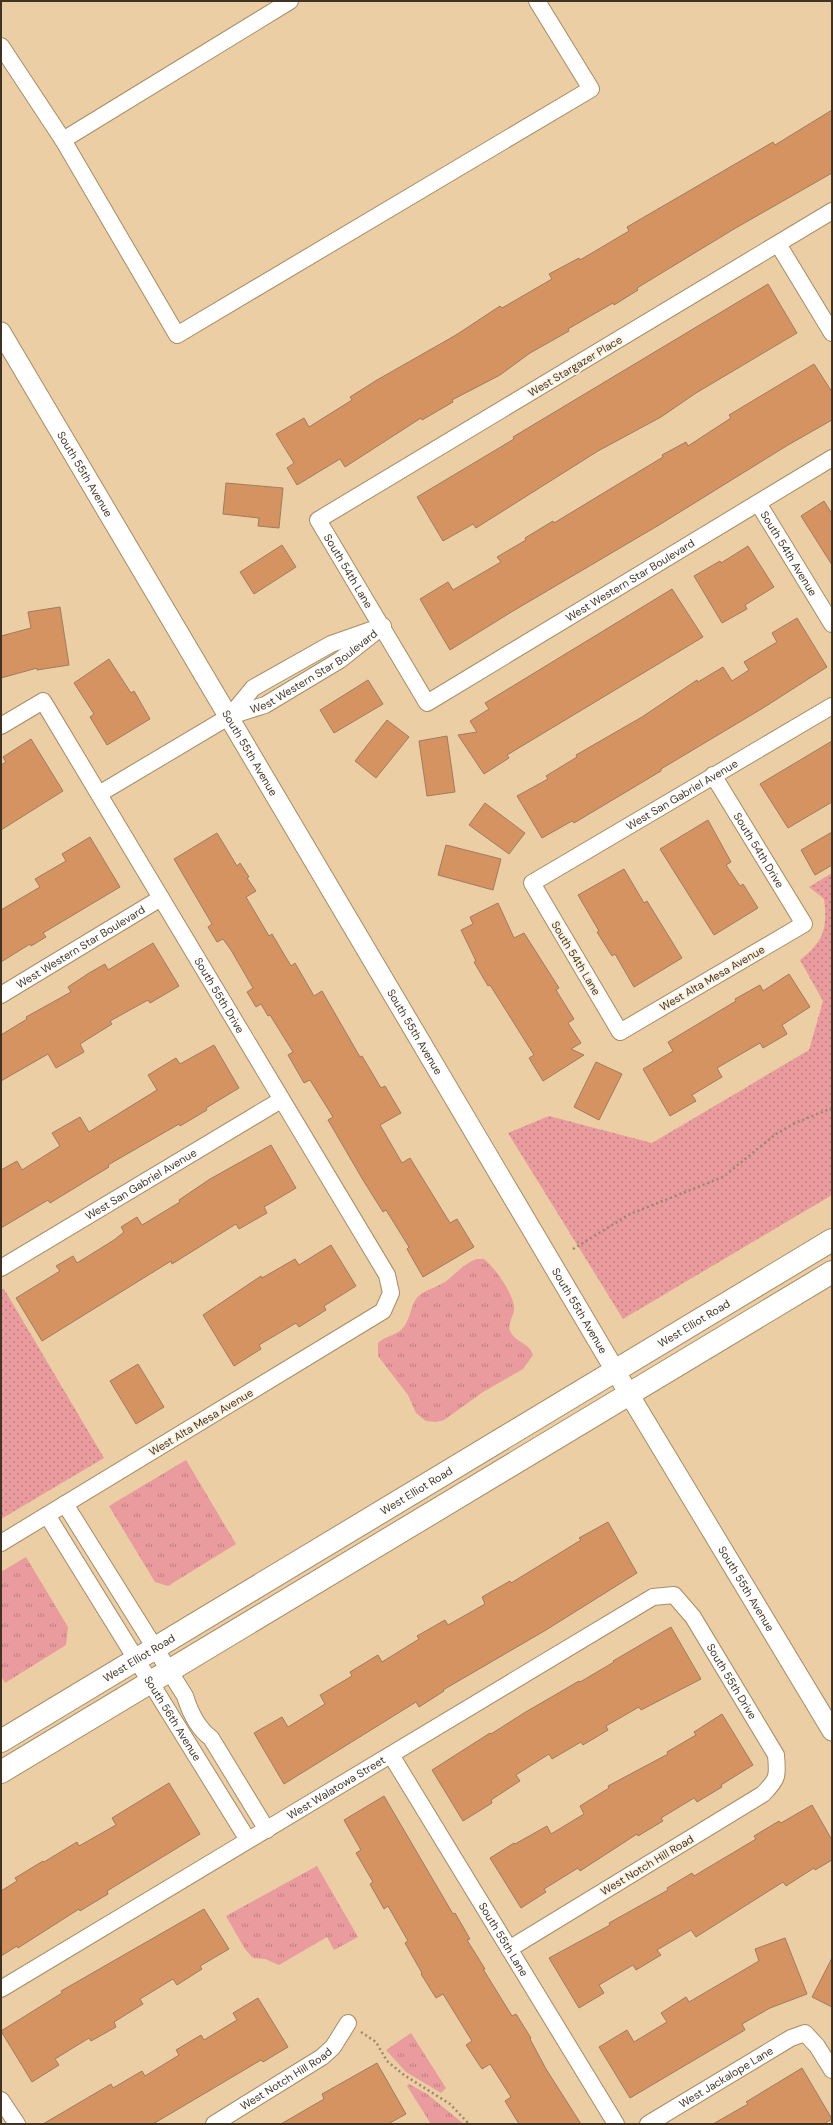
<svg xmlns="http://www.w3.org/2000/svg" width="833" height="2125" viewBox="0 0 833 2125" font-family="'DM Sans',sans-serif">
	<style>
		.grass { fill: url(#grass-tufts) }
		.park { fill: url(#park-dots) }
		.building { fill: #d49361; stroke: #a27b5e }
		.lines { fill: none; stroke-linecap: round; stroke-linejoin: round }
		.minor-casing { stroke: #a78c64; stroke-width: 18 }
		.tertiary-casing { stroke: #a78c64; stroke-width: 21 }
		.secondary-casing { stroke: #a78c64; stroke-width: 24 }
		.path { stroke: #9d896a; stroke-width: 2.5; stroke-dasharray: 2 3; stroke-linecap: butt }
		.minor { stroke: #fff; stroke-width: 16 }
		.tertiary { stroke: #fff; stroke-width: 19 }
		.secondary { stroke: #fff; stroke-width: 22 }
		.labels { text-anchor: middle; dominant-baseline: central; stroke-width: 4; stroke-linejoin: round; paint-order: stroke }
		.street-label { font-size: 11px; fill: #3f3423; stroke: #fef2e1 }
	</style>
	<defs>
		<pattern id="grass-tufts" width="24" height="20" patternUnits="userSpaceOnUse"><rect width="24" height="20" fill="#e99b9e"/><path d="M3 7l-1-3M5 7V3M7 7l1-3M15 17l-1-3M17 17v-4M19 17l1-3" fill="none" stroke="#be7f80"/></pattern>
		<pattern id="park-dots" width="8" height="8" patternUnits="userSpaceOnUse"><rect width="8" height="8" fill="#e99b9e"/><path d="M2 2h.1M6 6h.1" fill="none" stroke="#be7f80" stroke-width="1.8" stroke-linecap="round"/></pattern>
	</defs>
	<rect width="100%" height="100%" fill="#ebcea4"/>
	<!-- grass -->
	<g class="grass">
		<path d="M 477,1259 L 484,1259 C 495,1268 513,1293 514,1307 C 515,1315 507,1323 510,1331 C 516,1343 530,1343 533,1355 L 523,1369 L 483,1392 L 444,1420 L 436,1422 L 426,1421 L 416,1413 L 408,1395 L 378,1356 L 378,1343 C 385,1336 394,1336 401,1330 C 410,1322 410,1308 416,1299 C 422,1290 436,1288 445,1282 C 456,1274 464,1263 477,1259 Z"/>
		<path d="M 186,1460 L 236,1544 L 168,1586 L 155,1582 L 109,1506 Z"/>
		<path d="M 26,1557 L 68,1627 L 66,1645 L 5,1683 L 1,1676 L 1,1572 Z"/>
		<path d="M 317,1866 L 358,1937 L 334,1950 L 327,1937 L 279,1965 L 265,1959 L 253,1958 L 245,1949 L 226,1916 Z"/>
		<path d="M 411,2033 L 446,2088 L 441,2093 L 406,2072 L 386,2050 Z"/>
		<path d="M 409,2084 L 427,2094 L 464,2124 L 431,2124 L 407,2086 Z"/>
	</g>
	<!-- park -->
	<g class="park">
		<path d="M 832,873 L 832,1195 L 623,1319 L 508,1133 L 549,1116 L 652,1143 L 809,1050 L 823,1001 L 800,960 C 823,942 828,929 824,899 L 809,887 Z"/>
		<path d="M 4,1289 L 104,1458 L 1,1519 L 1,1290 Z"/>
	</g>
	<!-- building -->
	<g class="building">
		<path d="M 832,110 L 832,173 L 734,229 L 637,288 L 638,290 L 614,305 L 613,303 L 568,329 L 569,331 L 530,353 L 500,375 L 452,400 L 453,402 L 422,420 L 421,418 L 345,467 L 340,459 L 297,485 L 287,468 L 294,463 L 276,434 L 304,418 L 309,427 L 352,400 L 350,397 L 377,380 L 456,335 L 500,306 L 502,308 L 552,279 L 549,274 L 579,258 L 580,260 L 629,231 L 627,227 L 773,142 L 775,145 Z"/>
		<path d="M 768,284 L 797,333 L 696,393 L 661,417 L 598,451 L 476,528 L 473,524 L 443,541 L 417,497 L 514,439 L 513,437 Z"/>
		<path d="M 814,364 L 832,392 L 832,420 L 788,445 L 659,525 L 513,611 L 450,650 L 420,599 L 448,582 L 453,590 L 501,562 L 497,557 L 526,540 L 525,538 L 553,521 L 554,523 L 663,457 L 662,455 L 686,442 L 688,446 L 731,418 L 729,415 Z"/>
		<path d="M 226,483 L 283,488 L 279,528 L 258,526 L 259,518 L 223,514 Z"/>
		<path d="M 824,501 L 832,514 L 832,565 L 801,516 Z"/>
		<path d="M 282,545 L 296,567 L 254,594 L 240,572 Z"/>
		<path d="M 748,546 L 774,587 L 745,605 L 747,609 L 722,623 L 694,576 L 720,561 L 721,563 Z"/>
		<path d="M 672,589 L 703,637 L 507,755 L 509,758 L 484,774 L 458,735 L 477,732 L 470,721 L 489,709 L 485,703 Z"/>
		<path d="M 60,607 L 69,665 L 37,670 L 37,668 L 1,678 L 1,636 L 31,628 L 28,612 Z"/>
		<path d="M 797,618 L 827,667 L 763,708 L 661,769 L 661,771 L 574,823 L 572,821 L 542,838 L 517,796 L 548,779 L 546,776 L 577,757 L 576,755 L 642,717 L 697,680 L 698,682 L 723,667 L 732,681 L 749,670 L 744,662 L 777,642 L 772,633 Z"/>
		<path d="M 109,659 L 131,693 L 134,691 L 150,719 L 107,745 L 90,717 L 94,714 L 74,683 Z"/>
		<path d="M 368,680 L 383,704 L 334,733 L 320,710 Z"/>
		<path d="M 387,720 L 409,737 L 376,778 L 355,761 Z"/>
		<path d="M 447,736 L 455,792 L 427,796 L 419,741 Z"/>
		<path d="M 31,739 L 63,791 L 1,830 L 1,765 L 6,762 L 3,757 Z"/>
		<path d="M 832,741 L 832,802 L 788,828 L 760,784 Z"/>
		<path d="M 485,803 L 525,833 L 509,854 L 469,825 Z"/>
		<path d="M 708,820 L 731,862 L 726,865 L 740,886 L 743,884 L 758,908 L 714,935 L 660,849 Z"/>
		<path d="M 832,832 L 832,865 L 815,875 L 801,850 Z"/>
		<path d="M 217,833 L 237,866 L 240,863 L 249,877 L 247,878 L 256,891 L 246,897 L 269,936 L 272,934 L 291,966 L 295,963 L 314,996 L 322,991 L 360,1057 L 362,1056 L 381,1088 L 385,1086 L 401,1113 L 380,1125 L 402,1163 L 410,1158 L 450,1223 L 457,1219 L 474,1247 L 423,1277 L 407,1249 L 409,1247 L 386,1210 L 383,1212 L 363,1180 L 328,1120 L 333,1117 L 310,1080 L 304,1083 L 288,1055 L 293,1052 L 270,1015 L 268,1016 L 261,1004 L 256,1007 L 247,992 L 253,988 L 231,950 L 223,939 L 217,942 L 208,927 L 212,924 L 174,859 Z"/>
		<path d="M 90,837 L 120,887 L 43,933 L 46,937 L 31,946 L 30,944 L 1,962 L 1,910 L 40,887 L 35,879 L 66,861 L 62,854 Z"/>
		<path d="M 446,845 L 501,859 L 493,890 L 438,875 Z"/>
		<path d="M 624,869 L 644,903 L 647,901 L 682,958 L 634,987 L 615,954 L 612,956 L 597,932 L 599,931 L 578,895 Z"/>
		<path d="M 498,903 L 514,938 L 524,933 L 559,988 L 556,990 L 574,1019 L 568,1023 L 581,1043 L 571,1049 L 584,1055 L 543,1081 L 529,1058 L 534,1055 L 490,985 L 488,986 L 474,962 L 476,961 L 461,930 L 473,924 L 470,917 Z"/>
		<path d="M 153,943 L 179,986 L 150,1003 L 148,1000 L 110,1021 L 112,1024 L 80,1044 L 84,1052 L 56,1068 L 48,1054 L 1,1081 L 1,1035 L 27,1019 L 26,1017 L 71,992 L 68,987 L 89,973 L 105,964 L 108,970 Z"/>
		<path d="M 789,974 L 810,1007 L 782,1025 L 787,1034 L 763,1048 L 760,1043 L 717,1068 L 722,1077 L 692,1095 L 696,1101 L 670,1116 L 643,1069 L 673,1051 L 668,1042 L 736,1001 L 735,999 L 760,985 L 763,991 Z"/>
		<path d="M 214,1045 L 239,1088 L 206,1108 L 207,1110 L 180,1126 L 179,1124 L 108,1165 L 109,1167 L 50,1203 L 48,1200 L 1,1228 L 1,1170 L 17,1161 L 22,1170 L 60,1146 L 52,1133 L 80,1117 L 89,1132 L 157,1090 L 148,1075 L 176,1058 L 180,1064 Z"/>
		<path d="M 596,1062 L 622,1074 L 599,1120 L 574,1107 Z"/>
		<path d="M 271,1145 L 296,1188 L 264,1207 L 267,1213 L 239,1229 L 236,1224 L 172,1264 L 171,1261 L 42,1341 L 16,1298 L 60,1271 L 56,1266 L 73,1256 L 77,1263 L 114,1240 L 124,1232 L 121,1227 L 137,1217 L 142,1225 L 180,1202 L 179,1200 L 210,1179 Z"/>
		<path d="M 331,1245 L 356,1286 L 324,1306 L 326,1310 L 299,1327 L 296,1323 L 259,1345 L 261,1349 L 234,1366 L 203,1315 L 261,1276 L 262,1278 L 295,1259 L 299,1265 Z"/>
		<path d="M 138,1364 L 164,1407 L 136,1424 L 110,1381 Z"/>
		<path d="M 608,1522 L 637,1573 L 546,1630 L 443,1690 L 444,1691 L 419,1707 L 416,1702 L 284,1784 L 254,1733 L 282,1717 L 288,1727 L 325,1704 L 320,1695 L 352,1676 L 350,1672 L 378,1655 L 382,1662 L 419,1639 L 417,1636 L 445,1620 L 448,1625 L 485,1604 L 482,1597 L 510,1581 L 511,1583 L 581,1540 L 579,1538 Z"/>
		<path d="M 671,1627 L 701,1679 L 641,1710 L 639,1707 L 606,1726 L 608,1730 L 583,1745 L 581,1742 L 552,1759 L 549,1754 L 516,1775 L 520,1781 L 491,1800 L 492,1803 L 463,1821 L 432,1770 L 490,1733 L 491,1734 L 524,1713 L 579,1681 L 580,1682 L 614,1662 L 613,1661 Z"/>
		<path d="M 722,1714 L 753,1765 L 721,1785 L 722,1787 L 697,1802 L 694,1798 L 661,1818 L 663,1821 L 638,1836 L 637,1834 L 580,1871 L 578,1868 L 544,1889 L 546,1892 L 521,1908 L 490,1858 L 514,1843 L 515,1844 L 547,1826 L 551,1834 L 584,1814 L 580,1806 L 609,1788 L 608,1786 L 668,1754 L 667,1752 L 696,1735 L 694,1732 Z"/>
		<path d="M 169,1783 L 200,1834 L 107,1891 L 108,1894 L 80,1911 L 79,1909 L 18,1948 L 17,1946 L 1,1956 L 1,1891 L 17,1881 L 15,1878 L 43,1861 L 44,1862 L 77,1842 L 79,1846 L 116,1825 L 112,1818 Z"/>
		<path d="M 384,1796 L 453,1914 L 455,1913 L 470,1939 L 467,1940 L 485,1969 L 483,1969 L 512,2016 L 516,2014 L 531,2038 L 530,2039 L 546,2069 L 581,2124 L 519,2124 L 505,2101 L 511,2097 L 490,2064 L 482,2069 L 466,2045 L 472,2041 L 443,1994 L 436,1998 L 421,1974 L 422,1973 L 405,1943 L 408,1941 L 388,1906 L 384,1909 L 370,1884 L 373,1882 L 356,1853 L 361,1850 L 344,1820 Z"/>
		<path d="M 812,1805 L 832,1840 L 832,1860 L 815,1870 L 814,1868 L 786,1886 L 783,1882 L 696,1937 L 691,1930 L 657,1950 L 661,1955 L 636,1970 L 633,1965 L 599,1985 L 604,1993 L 579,2008 L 549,1958 L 610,1925 L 609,1923 L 668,1890 L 667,1888 L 692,1873 L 694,1876 L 756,1839 L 754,1836 L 779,1821 L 781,1823 Z"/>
		<path d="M 204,1909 L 229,1949 L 200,1966 L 202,1969 L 177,1985 L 173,1979 L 140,1999 L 143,2004 L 114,2022 L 116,2027 L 91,2041 L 89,2038 L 55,2059 L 59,2065 L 32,2082 L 1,2031 L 62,1993 L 61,1991 Z"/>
		<path d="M 785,1938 L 807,1994 L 770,2008 L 742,2024 L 745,2030 L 630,2098 L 599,2047 L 627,2030 L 634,2042 L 667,2022 L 661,2013 L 686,1997 L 689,2002 L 759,1961 L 755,1949 Z"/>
		<path d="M 832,1958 L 832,2007 L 812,1997 Z"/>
		<path d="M 258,1998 L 288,2047 L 263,2062 L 261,2060 L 153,2124 L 43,2124 L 111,2084 L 113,2088 L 142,2071 L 145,2076 L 179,2055 L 176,2050 L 201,2035 L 204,2040 L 237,2020 L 233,2013 Z"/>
		<path d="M 377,2063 L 406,2114 L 388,2124 L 281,2124 L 324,2099 L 322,2094 Z"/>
		<path d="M 802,2068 L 832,2119 L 824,2124 L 713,2124 L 748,2104 L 746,2102 Z"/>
	</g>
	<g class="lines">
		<!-- minor casing -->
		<g class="minor-casing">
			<g id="minor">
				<path d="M 1,46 L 63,140 L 177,335 L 591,89 L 537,1"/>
				<path d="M 63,140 L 290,1"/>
				<path id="s1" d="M 832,211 L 318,520 L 427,703 L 832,458"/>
				<path d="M 778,244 L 832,333"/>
				<path id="s2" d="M 758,503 L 832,624"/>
				<path d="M 230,716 L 253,688 L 331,644 L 371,630"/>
				<path id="s3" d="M 1,726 L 43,701 L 387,1275 L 391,1293 L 383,1311 L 1,1543"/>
				<path id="s4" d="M 713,775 L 804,924 L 620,1032 L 532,883 L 832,706"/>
				<path id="s5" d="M 99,794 L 230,716 L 265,705 L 340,660 L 383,626"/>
				<path id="s6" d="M 1,995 L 161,898"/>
				<path id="s7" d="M 1,1268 L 281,1100"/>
				<path d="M 65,1504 L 185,1696 C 190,1712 197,1728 211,1738 L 267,1830"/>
				<path id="s8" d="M 47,1515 L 248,1840"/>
				<path id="s9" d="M 391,1755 L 616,2124"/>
				<path id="s10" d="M 1,1989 L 653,1597 L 674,1595 L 693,1617 L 776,1755 C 778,1776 778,1779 763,1794 L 509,1949"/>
				<path d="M 1,2100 L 17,2124"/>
				<path id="s11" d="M 214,2124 L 322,2057 L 333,2047 L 348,2023"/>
				<path id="s12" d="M 648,2124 L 791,2038 L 805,2033 L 817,2046 L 832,2070"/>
			</g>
		</g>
		<!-- tertiary casing -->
		<g class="tertiary-casing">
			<g id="tertiary">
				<path id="s13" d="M 1,332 L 629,1394 L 832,1731"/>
			</g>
		</g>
		<!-- secondary casing -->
		<g class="secondary-casing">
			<g id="secondary">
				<path id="s14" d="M 1,1741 L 832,1240"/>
				<path d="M 1,1772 L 832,1272"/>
			</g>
		</g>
		<!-- path -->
		<g class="path">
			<path d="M 573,1249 L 630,1214 L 723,1177 L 776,1134 L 795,1123 L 832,1108"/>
			<path d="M 361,2032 L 376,2042 L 387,2061 L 404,2075 L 450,2104 L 469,2124"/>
		</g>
		<!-- minor -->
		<use href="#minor" class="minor"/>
		<!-- tertiary -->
		<use href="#tertiary" class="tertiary"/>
		<!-- secondary -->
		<use href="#secondary" class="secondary"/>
	</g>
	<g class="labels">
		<!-- street labels -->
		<g class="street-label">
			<text transform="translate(575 366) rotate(-31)">West Stargazer Place</text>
			<text stroke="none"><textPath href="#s13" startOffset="165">South 55th Avenue</textPath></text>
			<text stroke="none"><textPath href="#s2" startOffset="59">South 54th Avenue</textPath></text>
			<text stroke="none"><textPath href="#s1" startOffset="659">South 54th Lane</textPath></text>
			<text stroke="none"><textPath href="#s1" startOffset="1050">West Western Star Boulevard</textPath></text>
			<text stroke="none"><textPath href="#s5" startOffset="248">West Western Star Boulevard</textPath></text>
			<text stroke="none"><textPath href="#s13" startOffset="489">South 55th Avenue</textPath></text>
			<text stroke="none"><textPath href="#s4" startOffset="735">West San Gabriel Avenue</textPath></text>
			<text stroke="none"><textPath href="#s4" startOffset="88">South 54th Drive</textPath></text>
			<text stroke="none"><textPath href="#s6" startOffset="93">West Western Star Boulevard</textPath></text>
			<text transform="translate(576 958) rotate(59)">South 54th Lane</text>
			<text transform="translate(712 978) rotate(-30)">West Alta Mesa Avenue</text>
			<text stroke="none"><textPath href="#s3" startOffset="392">South 55th Drive</textPath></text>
			<text stroke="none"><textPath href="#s13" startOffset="813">South 55th Avenue</textPath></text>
			<text stroke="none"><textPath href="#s7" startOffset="163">West San Gabriel Avenue</textPath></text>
			<text stroke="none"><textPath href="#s13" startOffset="1137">South 55th Avenue</textPath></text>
			<text stroke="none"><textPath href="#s14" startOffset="809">West Elliot Road</textPath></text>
			<text transform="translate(201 1422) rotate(-31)">West Alta Mesa Avenue</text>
			<text stroke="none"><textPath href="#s14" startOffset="485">West Elliot Road</textPath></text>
			<text stroke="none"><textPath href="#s13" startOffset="1461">South 55th Avenue</textPath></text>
			<text stroke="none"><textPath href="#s14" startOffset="161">West Elliot Road</textPath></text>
			<text stroke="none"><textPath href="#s10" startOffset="886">South 55th Drive</textPath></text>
			<text stroke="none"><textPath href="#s8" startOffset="239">South 56th Avenue</textPath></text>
			<text stroke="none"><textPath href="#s10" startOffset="391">West Walatowa Street</textPath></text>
			<text transform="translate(647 1865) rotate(-31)">West Notch Hill Road</text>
			<text stroke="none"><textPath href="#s9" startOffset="216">South 55th Lane</textPath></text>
			<text stroke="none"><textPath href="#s12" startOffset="91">West Jackalope Lane</textPath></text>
			<text stroke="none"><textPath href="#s11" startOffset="85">West Notch Hill Road</textPath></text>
		</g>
	</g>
	<!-- border -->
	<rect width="833" height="2125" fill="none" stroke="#3f3423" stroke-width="4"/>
</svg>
